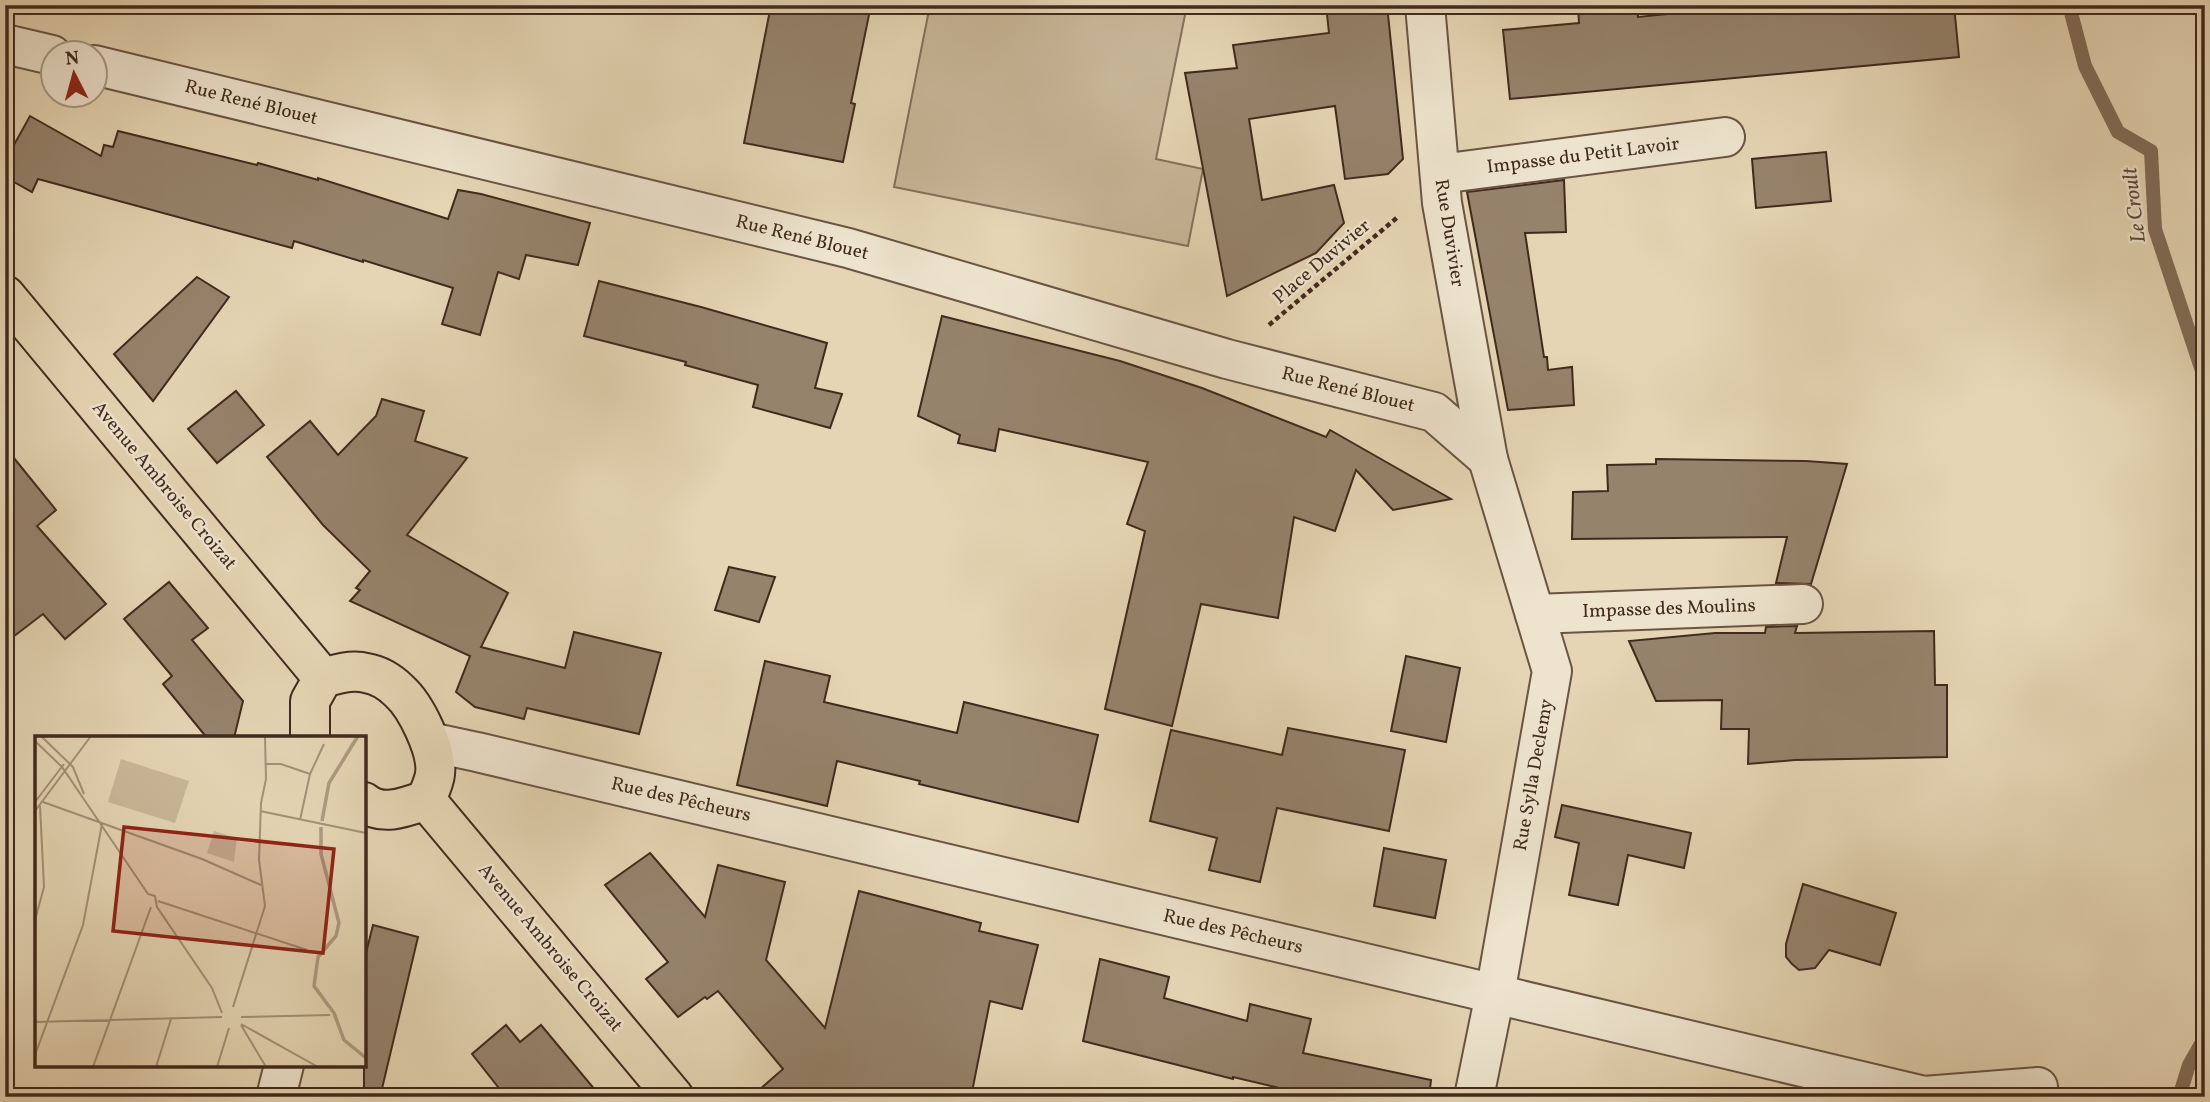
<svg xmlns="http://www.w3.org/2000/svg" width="2210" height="1102" viewBox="0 0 2210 1102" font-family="Vollkorn,serif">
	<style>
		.green { fill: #c9b89a; stroke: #85715c; stroke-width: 2 }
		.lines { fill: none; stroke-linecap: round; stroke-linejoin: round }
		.stream { stroke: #826e59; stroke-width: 14 }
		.building { fill: #96836c; stroke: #412a1d; stroke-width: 2 }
		.minor-casing { stroke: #6a5543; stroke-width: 42 }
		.major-casing { stroke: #412a1d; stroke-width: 42 }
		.path { stroke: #412a1d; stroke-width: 4.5; stroke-dasharray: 5 3.5; stroke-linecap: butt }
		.minor { stroke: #eee4ce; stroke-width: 38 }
		.major { stroke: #e5d5b4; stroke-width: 38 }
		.labels { text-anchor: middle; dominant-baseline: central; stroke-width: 5; stroke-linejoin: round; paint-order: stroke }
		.street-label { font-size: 19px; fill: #412a1d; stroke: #eee4ce }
		.water-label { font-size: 21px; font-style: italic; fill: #5c4636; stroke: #eee4ce }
		.inset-river { fill: none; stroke: #ad9b81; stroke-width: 3.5 }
		.inset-road { fill: none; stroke: #a39178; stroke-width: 2 }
		.view { fill: #8f2418; fill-opacity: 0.15; stroke: #8f2418; stroke-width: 3.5 }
		.inset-edge { fill: none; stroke: #412a1d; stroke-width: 3.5 }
	</style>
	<rect width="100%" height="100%" fill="#e5d5b4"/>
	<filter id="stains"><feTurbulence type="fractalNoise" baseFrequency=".00286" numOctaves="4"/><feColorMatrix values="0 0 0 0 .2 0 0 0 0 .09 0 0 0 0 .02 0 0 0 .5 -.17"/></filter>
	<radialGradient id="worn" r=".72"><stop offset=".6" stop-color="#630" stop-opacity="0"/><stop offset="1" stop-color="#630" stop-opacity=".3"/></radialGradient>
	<!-- green -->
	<path class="green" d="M 930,5 L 1187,5 L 1156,159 L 1203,169 L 1188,246 L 894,187 Z"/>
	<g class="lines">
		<!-- stream -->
		<g class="stream">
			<path d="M 2069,5 L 2085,66 L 2118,132 L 2151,151 L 2155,229 L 2205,380"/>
			<path d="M 2179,1097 L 2189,1065 L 2205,1037"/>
		</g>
	</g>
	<!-- building -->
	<g class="building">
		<path d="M 771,5 L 871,5 L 851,103 L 855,104 L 843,162 L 744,143 Z"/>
		<path d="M 1326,5 L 1387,5 L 1403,159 L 1388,174 L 1345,179 L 1335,106 L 1249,119 L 1262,200 L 1334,185 L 1344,223 L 1316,253 L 1227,296 L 1185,73 L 1237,68 L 1233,45 L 1329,33 Z"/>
		<path d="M 1578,5 L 1637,5 L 1638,17 L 1759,5 L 1954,5 L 1959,57 L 1510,99 L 1503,30 L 1579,23 Z"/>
		<path d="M 30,116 L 101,156 L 104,145 L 113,147 L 118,131 L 257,165 L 258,163 L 318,180 L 318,178 L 448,219 L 458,190 L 481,194 L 590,223 L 578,265 L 526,255 L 519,279 L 498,272 L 480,335 L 442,324 L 453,288 L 363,260 L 363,262 L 294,241 L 292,248 L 38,179 L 32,192 L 5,177 L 5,161 Z"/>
		<path d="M 1826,152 L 1831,201 L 1756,208 L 1752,159 Z"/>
		<path d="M 1564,180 L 1566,232 L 1525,233 L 1544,357 L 1547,357 L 1548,370 L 1572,367 L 1574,405 L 1508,410 L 1467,192 Z"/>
		<path d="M 197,277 L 229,297 L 153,401 L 114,354 Z"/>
		<path d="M 599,281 L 701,307 L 827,343 L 815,388 L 842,394 L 830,428 L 753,407 L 758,385 L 685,365 L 686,362 L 584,336 Z"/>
		<path d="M 942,316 L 1120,361 L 1202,388 L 1326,437 L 1330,430 L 1451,499 L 1393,510 L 1356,470 L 1335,531 L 1294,517 L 1278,618 L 1201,604 L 1172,726 L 1105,709 L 1145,531 L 1127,524 L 1148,462 L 999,429 L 995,451 L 958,443 L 960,435 L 918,416 Z"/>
		<path d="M 236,391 L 264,425 L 217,463 L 188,429 Z"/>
		<path d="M 382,399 L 424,411 L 415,441 L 467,458 L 407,535 L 508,593 L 481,647 L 565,668 L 574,632 L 661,653 L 639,734 L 527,708 L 524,719 L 475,707 L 456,692 L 470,656 L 350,601 L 360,590 L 356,588 L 370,571 L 323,525 L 267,457 L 310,421 L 338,455 L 376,416 Z"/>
		<path d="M 5,447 L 56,510 L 37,526 L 106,604 L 65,639 L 43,614 L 5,643 Z"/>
		<path d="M 1656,459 L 1806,461 L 1847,464 L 1811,584 L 1776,583 L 1787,537 L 1572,539 L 1573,492 L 1608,491 L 1607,465 L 1656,464 Z"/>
		<path d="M 729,567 L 775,577 L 759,622 L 715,610 Z"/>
		<path d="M 169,582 L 208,628 L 192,640 L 243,701 L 234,738 L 207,738 L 163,684 L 172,676 L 124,619 Z"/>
		<path d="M 1797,626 L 1795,633 L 1934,631 L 1935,685 L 1947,685 L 1947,757 L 1795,760 L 1748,764 L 1749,729 L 1721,729 L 1722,700 L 1656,701 L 1629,641 L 1715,633 L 1765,633 L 1766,627 Z"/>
		<path d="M 1406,656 L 1460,668 L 1446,742 L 1391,731 Z"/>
		<path d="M 765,661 L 830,676 L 824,702 L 957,733 L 964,702 L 1098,735 L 1078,822 L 919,784 L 920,781 L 837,761 L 827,806 L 737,785 Z"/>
		<path d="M 1288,728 L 1405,750 L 1389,831 L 1277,808 L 1260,882 L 1209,870 L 1217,838 L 1150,821 L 1171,730 L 1282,755 Z"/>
		<path d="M 1562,805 L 1691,833 L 1684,868 L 1628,855 L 1618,905 L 1569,895 L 1579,843 L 1555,837 Z"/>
		<path d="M 1384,848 L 1446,860 L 1435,918 L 1374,906 Z"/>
		<path d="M 650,853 L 705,917 L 718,865 L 785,882 L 766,960 L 825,1028 L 859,891 L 981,923 L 979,931 L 1038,945 L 1022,1009 L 990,1001 L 971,1097 L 751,1097 L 783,1069 L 718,991 L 707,999 L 705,997 L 678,1017 L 646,979 L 668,962 L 605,885 Z"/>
		<path d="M 1803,884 L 1896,913 L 1880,965 L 1829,950 L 1815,968 L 1799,970 L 1792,964 L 1786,957 L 1786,944 Z"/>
		<path d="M 373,925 L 418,937 L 380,1097 L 364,1097 L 364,961 Z"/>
		<path d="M 1100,959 L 1169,977 L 1164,998 L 1247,1021 L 1250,1004 L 1311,1019 L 1303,1053 L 1431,1080 L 1429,1097 L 1317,1097 L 1233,1077 L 1233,1079 L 1083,1041 Z"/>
		<path d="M 506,1025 L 520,1042 L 541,1025 L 601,1097 L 506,1097 L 472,1054 Z"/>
	</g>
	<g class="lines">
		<!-- minor casing -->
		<g class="minor-casing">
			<g id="minor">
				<path d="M 1425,5 L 1442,203 L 1488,459 L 1552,671 L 1495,994 L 1474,1097"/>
				<path d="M 5,44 L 52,55"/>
				<path d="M 94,65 L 848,248 L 1227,359 L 1434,412 L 1488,459"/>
				<path d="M 1440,174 L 1725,137"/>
				<path d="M 1535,614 L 1803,604"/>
				<path d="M 430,742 L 477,752 L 1924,1096 L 2038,1087"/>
				<path d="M 276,1097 L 284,1065"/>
			</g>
		</g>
		<!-- major casing -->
		<g class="major-casing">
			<g id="major">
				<path d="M 5,295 L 323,678"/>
				<path d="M 310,738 L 310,701 L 323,678 C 336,674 352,669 366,673 C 378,675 390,682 399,691 C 416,706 438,751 435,774 C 434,783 429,792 426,800"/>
				<path d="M 426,800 L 674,1097"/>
				<path d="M 364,802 C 382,817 406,807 426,800"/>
			</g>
		</g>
		<!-- path -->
		<path class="path" d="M 1269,325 L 1399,216"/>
		<!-- minor -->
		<use href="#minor" class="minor"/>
		<!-- major -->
		<use href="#major" class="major"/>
	</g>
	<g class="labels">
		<!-- street labels -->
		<g class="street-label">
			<text transform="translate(251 103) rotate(14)">Rue René Blouet</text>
			<text transform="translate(1583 156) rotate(-7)">Impasse du Petit Lavoir</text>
			<text transform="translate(1449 233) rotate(81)">Rue Duvivier</text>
			<text transform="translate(802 238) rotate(14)">Rue René Blouet</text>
			<text transform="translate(1322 262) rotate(-40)">Place Duvivier</text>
			<text transform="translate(1348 390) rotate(14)">Rue René Blouet</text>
			<text transform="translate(164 486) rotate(50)">Avenue Ambroise Croizat</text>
			<text transform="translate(1669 609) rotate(-2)">Impasse des Moulins</text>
			<text transform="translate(1534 775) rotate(-80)">Rue Sylla Declemy</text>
			<text transform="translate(681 800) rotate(13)">Rue des Pêcheurs</text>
			<text transform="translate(1233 932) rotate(13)">Rue des Pêcheurs</text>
			<text transform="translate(550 948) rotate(50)">Avenue Ambroise Croizat</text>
		</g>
		<!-- water labels -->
		<g class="water-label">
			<text transform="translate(2135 205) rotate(-97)">Le Croult</text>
		</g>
	</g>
	<!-- overview -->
	<g transform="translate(35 736)">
		<rect width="331" height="331" fill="#e5d5b4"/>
		<path d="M 86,23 L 154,45 L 140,87 L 73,66 ZM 179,95 L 202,102 L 199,126 L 172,117 Z" fill="#c9b89a"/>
		<path class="inset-river" d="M 287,85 L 294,47 L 323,0M 286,91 L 286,118 L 304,187 L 301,200 L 283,221 L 279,250 L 299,277 L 309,304 L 331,322"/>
		<path class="inset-road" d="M 6,0 L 38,31 L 49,58M 0,5 L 27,31 L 113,158 L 120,160 L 122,171 L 177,252 L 187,277M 231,28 L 246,28 L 275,38M 0,66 L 29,28M 8,66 L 167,123 L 226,149M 0,75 L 56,0M 225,75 L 331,97M 265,84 L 275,38 L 289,8M 123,165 L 272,214M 0,184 L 9,151 L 5,70M 198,271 L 230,170 L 224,124 L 226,67 L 231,43 L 230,0M 206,281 L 295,279M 0,286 L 187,281M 206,288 L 283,331M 206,289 L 231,331M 0,319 L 48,189 L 67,88M 58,331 L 116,171M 121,331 L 136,283M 182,331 L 194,292"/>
		<path class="view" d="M 89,91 L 299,113 L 288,217 L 78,195 Z"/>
		<rect width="331" height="331" class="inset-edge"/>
	</g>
	<!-- margin -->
	<rect width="2210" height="1102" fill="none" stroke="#e5d5b4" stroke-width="28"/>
	<rect x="7" y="7" width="2196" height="1088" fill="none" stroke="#412a1d" stroke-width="3.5"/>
	<rect x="14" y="14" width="2182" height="1074" fill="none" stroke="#412a1d" stroke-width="2"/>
	<!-- north arrow -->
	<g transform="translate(74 74) rotate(354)"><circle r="33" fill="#eee4ce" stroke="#a99a87" stroke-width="2"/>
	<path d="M0-5L12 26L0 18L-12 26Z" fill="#8f2418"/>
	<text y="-10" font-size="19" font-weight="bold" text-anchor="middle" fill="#412a1d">N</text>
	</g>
	<rect width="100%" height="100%" filter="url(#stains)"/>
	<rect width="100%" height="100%" fill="url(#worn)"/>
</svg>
